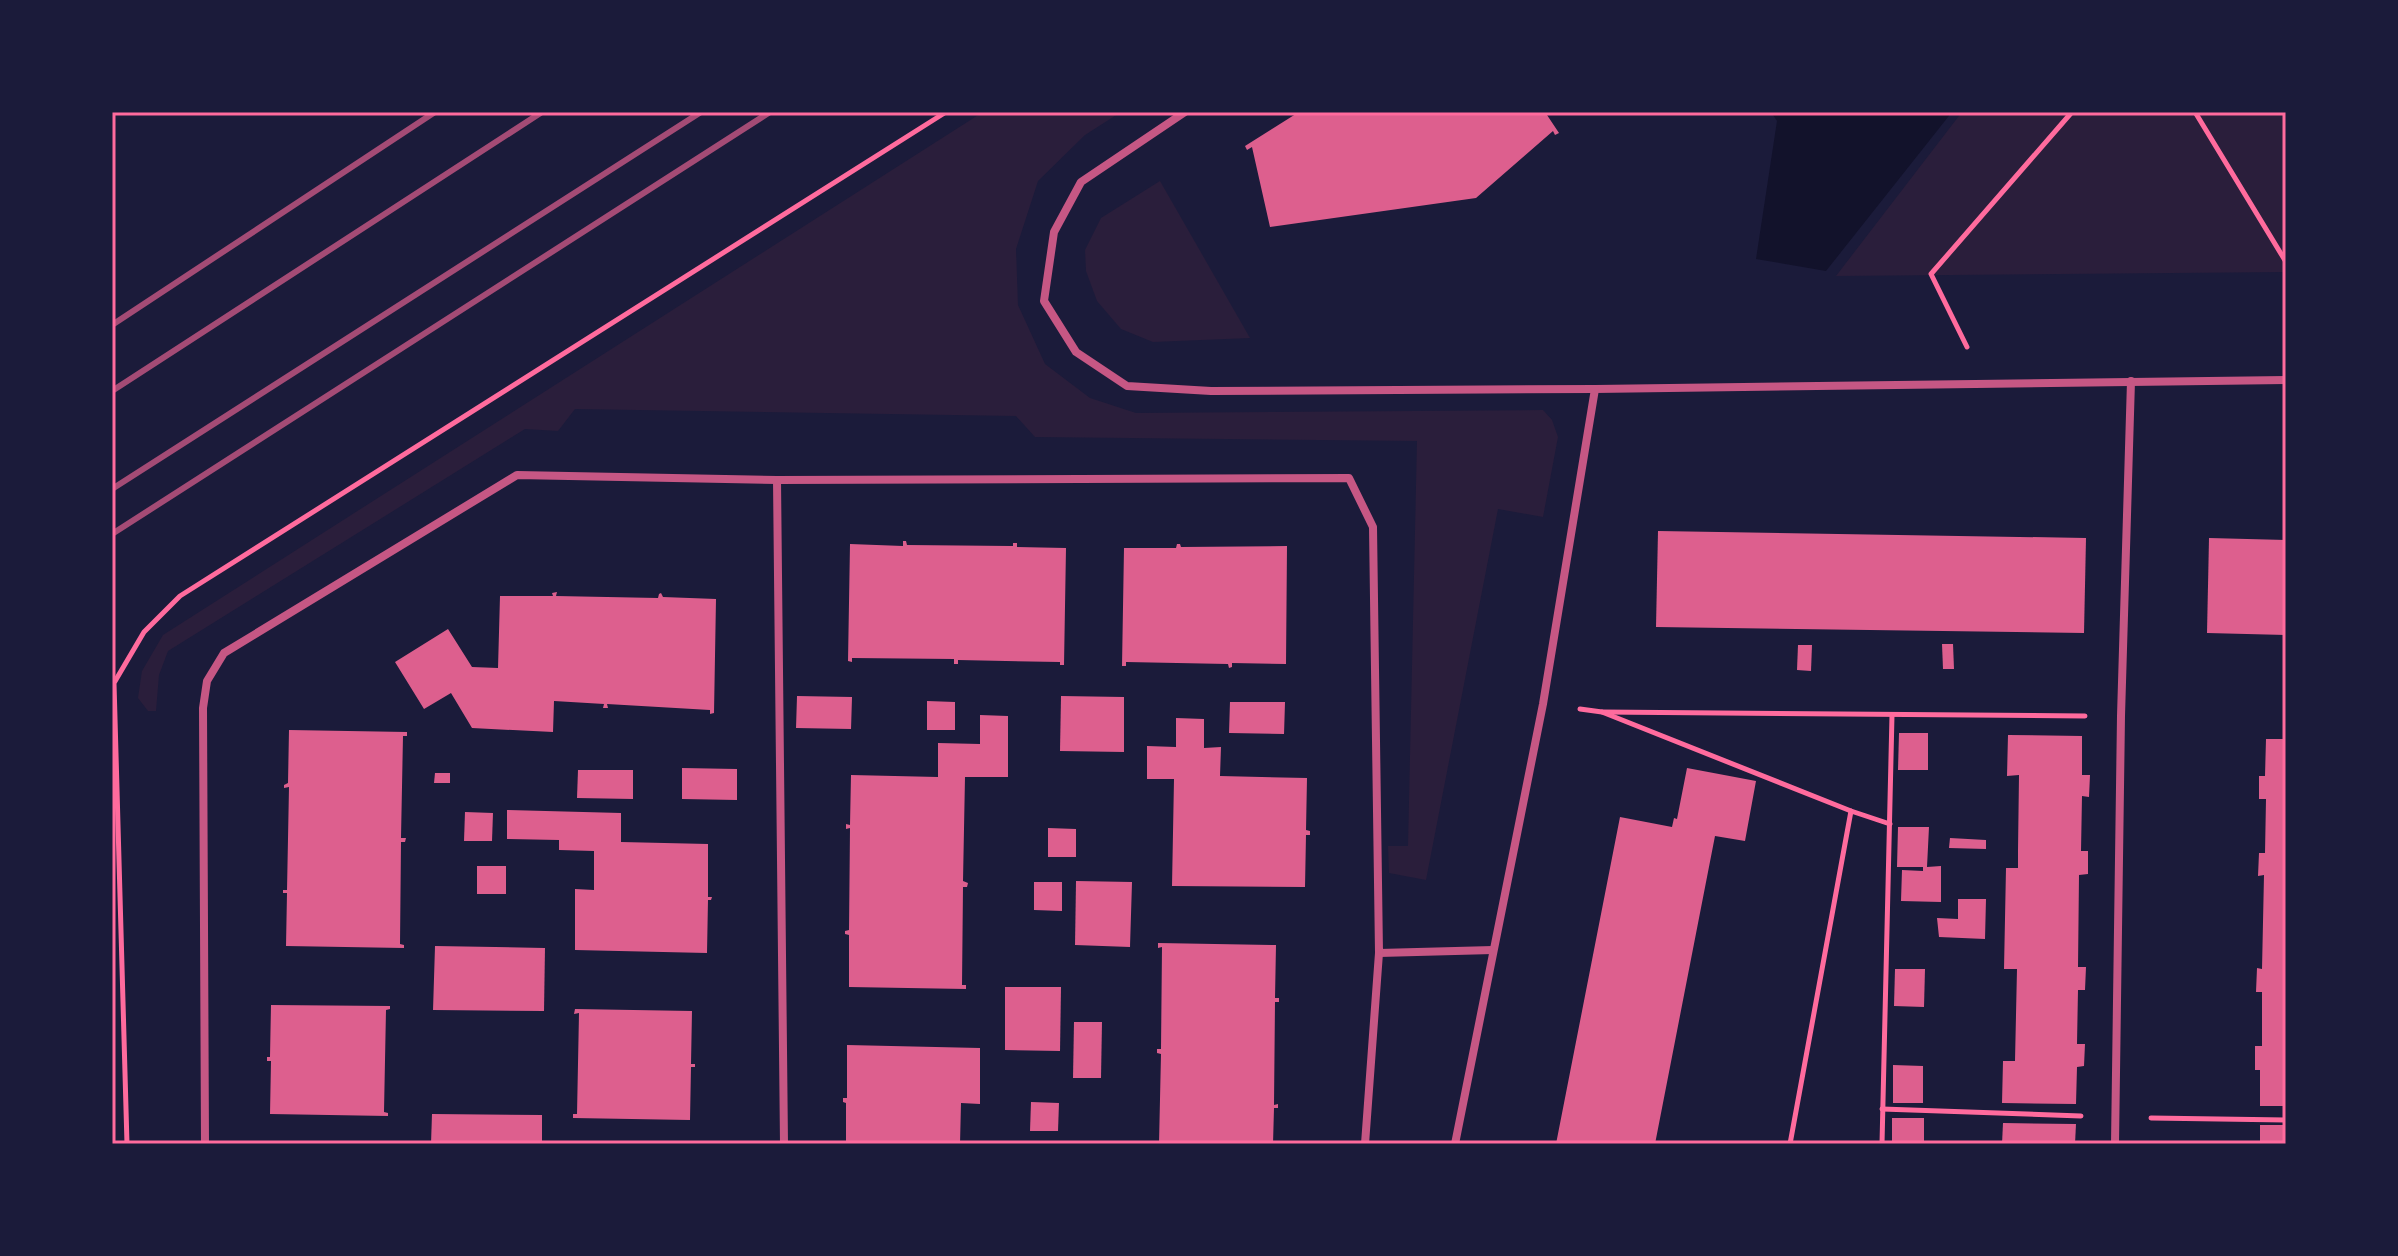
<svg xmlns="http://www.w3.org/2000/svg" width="2398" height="1256" viewBox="0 0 2398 1256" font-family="'Space Grotesk',sans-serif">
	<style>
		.green { fill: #2a1e3b }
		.water { fill: #12122b }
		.building { fill: #dd5f8e }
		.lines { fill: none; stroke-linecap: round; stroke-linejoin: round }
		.path { stroke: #ff6b9d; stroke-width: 5 }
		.minor { stroke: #c65784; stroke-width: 8 }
		.rail { stroke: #a44b75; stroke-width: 6 }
		.neatline { fill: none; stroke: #ff6b9d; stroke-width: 3 }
	</style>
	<rect width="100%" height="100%" fill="#1b1b3a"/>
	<!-- green -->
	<g class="green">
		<path d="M 983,112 L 1121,112 L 1085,135 L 1038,181 L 1016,249 L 1018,305 L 1045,364 L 1090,398 L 1136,413 L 1543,410 L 1552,420 L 1558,437 L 1543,517 L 1498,509 L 1426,880 L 1389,873 L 1388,846 L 1408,846 L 1417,441 L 1035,437 L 1016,416 L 575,409 L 558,431 L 525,429 L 168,651 L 159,675 L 156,711 L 148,711 L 138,698 L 142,671 L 163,635 Z"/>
		<path d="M 1962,112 L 2286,112 L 2286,272 L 1836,276 Z"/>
		<path d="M 1160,181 L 1250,338 L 1153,342 L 1121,329 L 1097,301 L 1086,271 L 1085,250 L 1101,218 Z"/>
	</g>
	<!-- water -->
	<path class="water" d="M 1771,112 L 1952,112 L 1826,271 L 1756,259 L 1777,121 Z"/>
	<!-- building -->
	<g class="building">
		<path d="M 1299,112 L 1545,112 L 1559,133 L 1555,135 L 1553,131 L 1476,198 L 1270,227 L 1252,147 L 1247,150 L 1245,146 Z"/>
		<path d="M 1658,531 L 2086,538 L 2084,633 L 1656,627 Z"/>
		<path d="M 2209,538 L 2286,540 L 2286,635 L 2207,633 Z"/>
		<path d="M 903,541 L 906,541 L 907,545 L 1011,546 L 1013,546 L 1013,543 L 1017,543 L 1017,547 L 1066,548 L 1064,665 L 1060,665 L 1060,662 L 958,660 L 958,664 L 954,664 L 954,659 L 852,658 L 852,662 L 848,661 L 850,544 L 903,546 Z"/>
		<path d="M 1177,544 L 1180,544 L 1181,547 L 1287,546 L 1286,664 L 1232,663 L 1232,667 L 1229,668 L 1228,664 L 1126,662 L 1126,666 L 1122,666 L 1124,548 L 1176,548 Z"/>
		<path d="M 557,592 L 556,596 L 658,598 L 659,594 L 661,593 L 663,597 L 716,599 L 714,713 L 710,714 L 710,710 L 607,704 L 608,708 L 603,708 L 604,704 L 554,701 L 553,732 L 472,728 L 451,693 L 424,709 L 395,662 L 448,629 L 472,667 L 498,668 L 500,596 L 553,596 L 552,593 Z"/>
		<path d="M 1942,644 L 1953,644 L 1954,669 L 1943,669 Z"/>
		<path d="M 1798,645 L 1812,645 L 1811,671 L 1797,670 Z"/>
		<path d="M 797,696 L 852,697 L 851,729 L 796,728 Z"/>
		<path d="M 1061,696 L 1124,697 L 1124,752 L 1060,751 Z"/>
		<path d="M 927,701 L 955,702 L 955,730 L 927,730 Z"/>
		<path d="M 1230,702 L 1285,702 L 1284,734 L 1229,733 Z"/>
		<path d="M 980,715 L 1008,716 L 1008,777 L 965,777 L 963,881 L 968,883 L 967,887 L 963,887 L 962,985 L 966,985 L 966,989 L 849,987 L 849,935 L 845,934 L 845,931 L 849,930 L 850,828 L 846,829 L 846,824 L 850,825 L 851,775 L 938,777 L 938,743 L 980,744 Z"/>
		<path d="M 1176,718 L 1204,719 L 1204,748 L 1221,747 L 1220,776 L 1307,778 L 1306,830 L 1310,831 L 1310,835 L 1306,835 L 1305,887 L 1172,886 L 1174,779 L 1147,779 L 1147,746 L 1176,747 Z"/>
		<path d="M 289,730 L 407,732 L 407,736 L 403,736 L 401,838 L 406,838 L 405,842 L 401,842 L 400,944 L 404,945 L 404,948 L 286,946 L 287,893 L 283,893 L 283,890 L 287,890 L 289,787 L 284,788 L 284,785 L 288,783 Z"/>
		<path d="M 1899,733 L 1928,733 L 1928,770 L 1898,770 Z"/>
		<path d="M 2008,735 L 2082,736 L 2082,775 L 2090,775 L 2089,797 L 2082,796 L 2081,851 L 2088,851 L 2088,874 L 2079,875 L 2078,967 L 2086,967 L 2085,990 L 2078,990 L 2077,1044 L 2085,1044 L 2084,1066 L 2077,1067 L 2076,1104 L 2002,1103 L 2003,1061 L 2015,1061 L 2017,969 L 2004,969 L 2006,868 L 2018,868 L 2018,850 L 2019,775 L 2007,776 Z"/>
		<path d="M 2266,739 L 2286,739 L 2286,1106 L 2260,1106 L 2260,1070 L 2255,1070 L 2255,1046 L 2262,1046 L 2262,992 L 2256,992 L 2257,968 L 2262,969 L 2264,875 L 2258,876 L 2259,853 L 2265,853 L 2266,799 L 2259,799 L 2259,776 L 2265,776 Z"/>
		<path d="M 682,768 L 737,769 L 737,800 L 682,799 Z"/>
		<path d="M 1687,768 L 1756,781 L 1745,841 L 1715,836 L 1655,1144 L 1556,1144 L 1620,817 L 1672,827 L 1674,818 L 1677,819 Z"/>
		<path d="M 578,770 L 633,770 L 633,799 L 577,798 Z"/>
		<path d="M 435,773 L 450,773 L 450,783 L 434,783 Z"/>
		<path d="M 507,810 L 621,813 L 621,842 L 708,844 L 708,897 L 712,897 L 711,900 L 708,900 L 707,953 L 575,950 L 575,889 L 594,890 L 594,851 L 559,850 L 559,840 L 507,839 Z"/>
		<path d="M 465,812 L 493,813 L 492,841 L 464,841 Z"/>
		<path d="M 1898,827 L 1929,827 L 1927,867 L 1941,866 L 1941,902 L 1901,901 L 1902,870 L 1923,871 L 1923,867 L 1897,867 Z"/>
		<path d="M 1048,828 L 1076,829 L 1076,857 L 1048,857 Z"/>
		<path d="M 1950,838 L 1986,840 L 1986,849 L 1949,848 Z"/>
		<rect x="477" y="866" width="29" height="28"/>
		<path d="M 1076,881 L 1132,882 L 1130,947 L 1075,945 Z"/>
		<path d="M 1034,882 L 1062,882 L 1062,911 L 1034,910 Z"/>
		<path d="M 1958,899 L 1986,899 L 1985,939 L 1939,937 L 1937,918 L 1958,919 Z"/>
		<path d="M 1158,943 L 1276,945 L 1275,998 L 1279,998 L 1279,1002 L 1275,1002 L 1274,1105 L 1278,1104 L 1278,1108 L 1274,1108 L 1273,1144 L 1159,1144 L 1161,1054 L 1157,1053 L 1157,1049 L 1161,1049 L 1162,947 L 1158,948 Z"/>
		<path d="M 435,946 L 545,948 L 544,1011 L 433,1010 Z"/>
		<path d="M 1895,969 L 1925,969 L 1924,1007 L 1894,1006 Z"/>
		<path d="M 1005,987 L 1061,987 L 1060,1051 L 1005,1050 Z"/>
		<path d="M 271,1005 L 390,1006 L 390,1009 L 386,1010 L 384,1112 L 388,1113 L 388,1116 L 270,1114 L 271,1061 L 267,1061 L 267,1057 L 270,1057 Z"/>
		<path d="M 575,1009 L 692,1011 L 691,1064 L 695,1064 L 695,1067 L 691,1067 L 690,1120 L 573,1118 L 573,1114 L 577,1114 L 579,1013 L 574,1014 Z"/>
		<path d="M 1074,1022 L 1102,1022 L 1101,1078 L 1073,1078 Z"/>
		<path d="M 847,1045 L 980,1048 L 980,1104 L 961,1103 L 960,1144 L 846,1144 L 846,1103 L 843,1102 L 843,1098 L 847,1098 Z"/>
		<path d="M 1893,1065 L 1923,1066 L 1923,1103 L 1893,1103 Z"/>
		<path d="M 1031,1102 L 1059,1103 L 1058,1131 L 1030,1131 Z"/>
		<path d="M 432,1114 L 542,1115 L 542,1144 L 431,1144 Z"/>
		<rect x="1892" y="1118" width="32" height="26"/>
		<path d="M 2003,1123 L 2076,1124 L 2075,1144 L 2002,1144 Z"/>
		<rect x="2260" y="1125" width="26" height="19"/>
	</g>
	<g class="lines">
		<!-- path -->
		<g class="path">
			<path d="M 2195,112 L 2286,262"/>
			<path d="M 1967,347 L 1931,274 L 2072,112"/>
			<path d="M 1580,709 L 1602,712 L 1851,811 L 1890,824"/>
			<path d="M 1602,712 L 2085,716"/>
			<path d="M 1882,1109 L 2081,1116"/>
			<path d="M 2151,1118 L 2286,1120"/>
			<path d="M 127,1144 L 114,683 L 144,632 L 180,596 L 946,112"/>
			<path d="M 1790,1144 L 1851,811"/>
			<path d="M 1882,1144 L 1892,715"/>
		</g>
		<!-- minor -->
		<g class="minor">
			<path d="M 1185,112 L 1081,182 L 1054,232 L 1044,301 L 1076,352 L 1127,386 L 1211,391 L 1595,389 L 2286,380"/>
			<path d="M 777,480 L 784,1144"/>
			<path d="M 205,1144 L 203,708 L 207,681 L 224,653 L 517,475 L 777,480 L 1349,478 L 1373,527 L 1379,953 L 1493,950"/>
			<path d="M 1365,1144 L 1379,953"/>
			<path d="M 1455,1144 L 1543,704 L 1595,389"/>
			<path d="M 2115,1144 L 2121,716 L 2131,381"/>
		</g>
		<!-- rail -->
		<g class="rail">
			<path d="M 112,325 L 435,112"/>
			<path d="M 112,391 L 542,112"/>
			<path d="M 112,489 L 701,112"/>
			<path d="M 112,534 L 770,112"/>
		</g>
	</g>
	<!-- border -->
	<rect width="2398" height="1256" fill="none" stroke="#1b1b3a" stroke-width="228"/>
	<rect x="114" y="114" width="2170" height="1028" class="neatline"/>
</svg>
